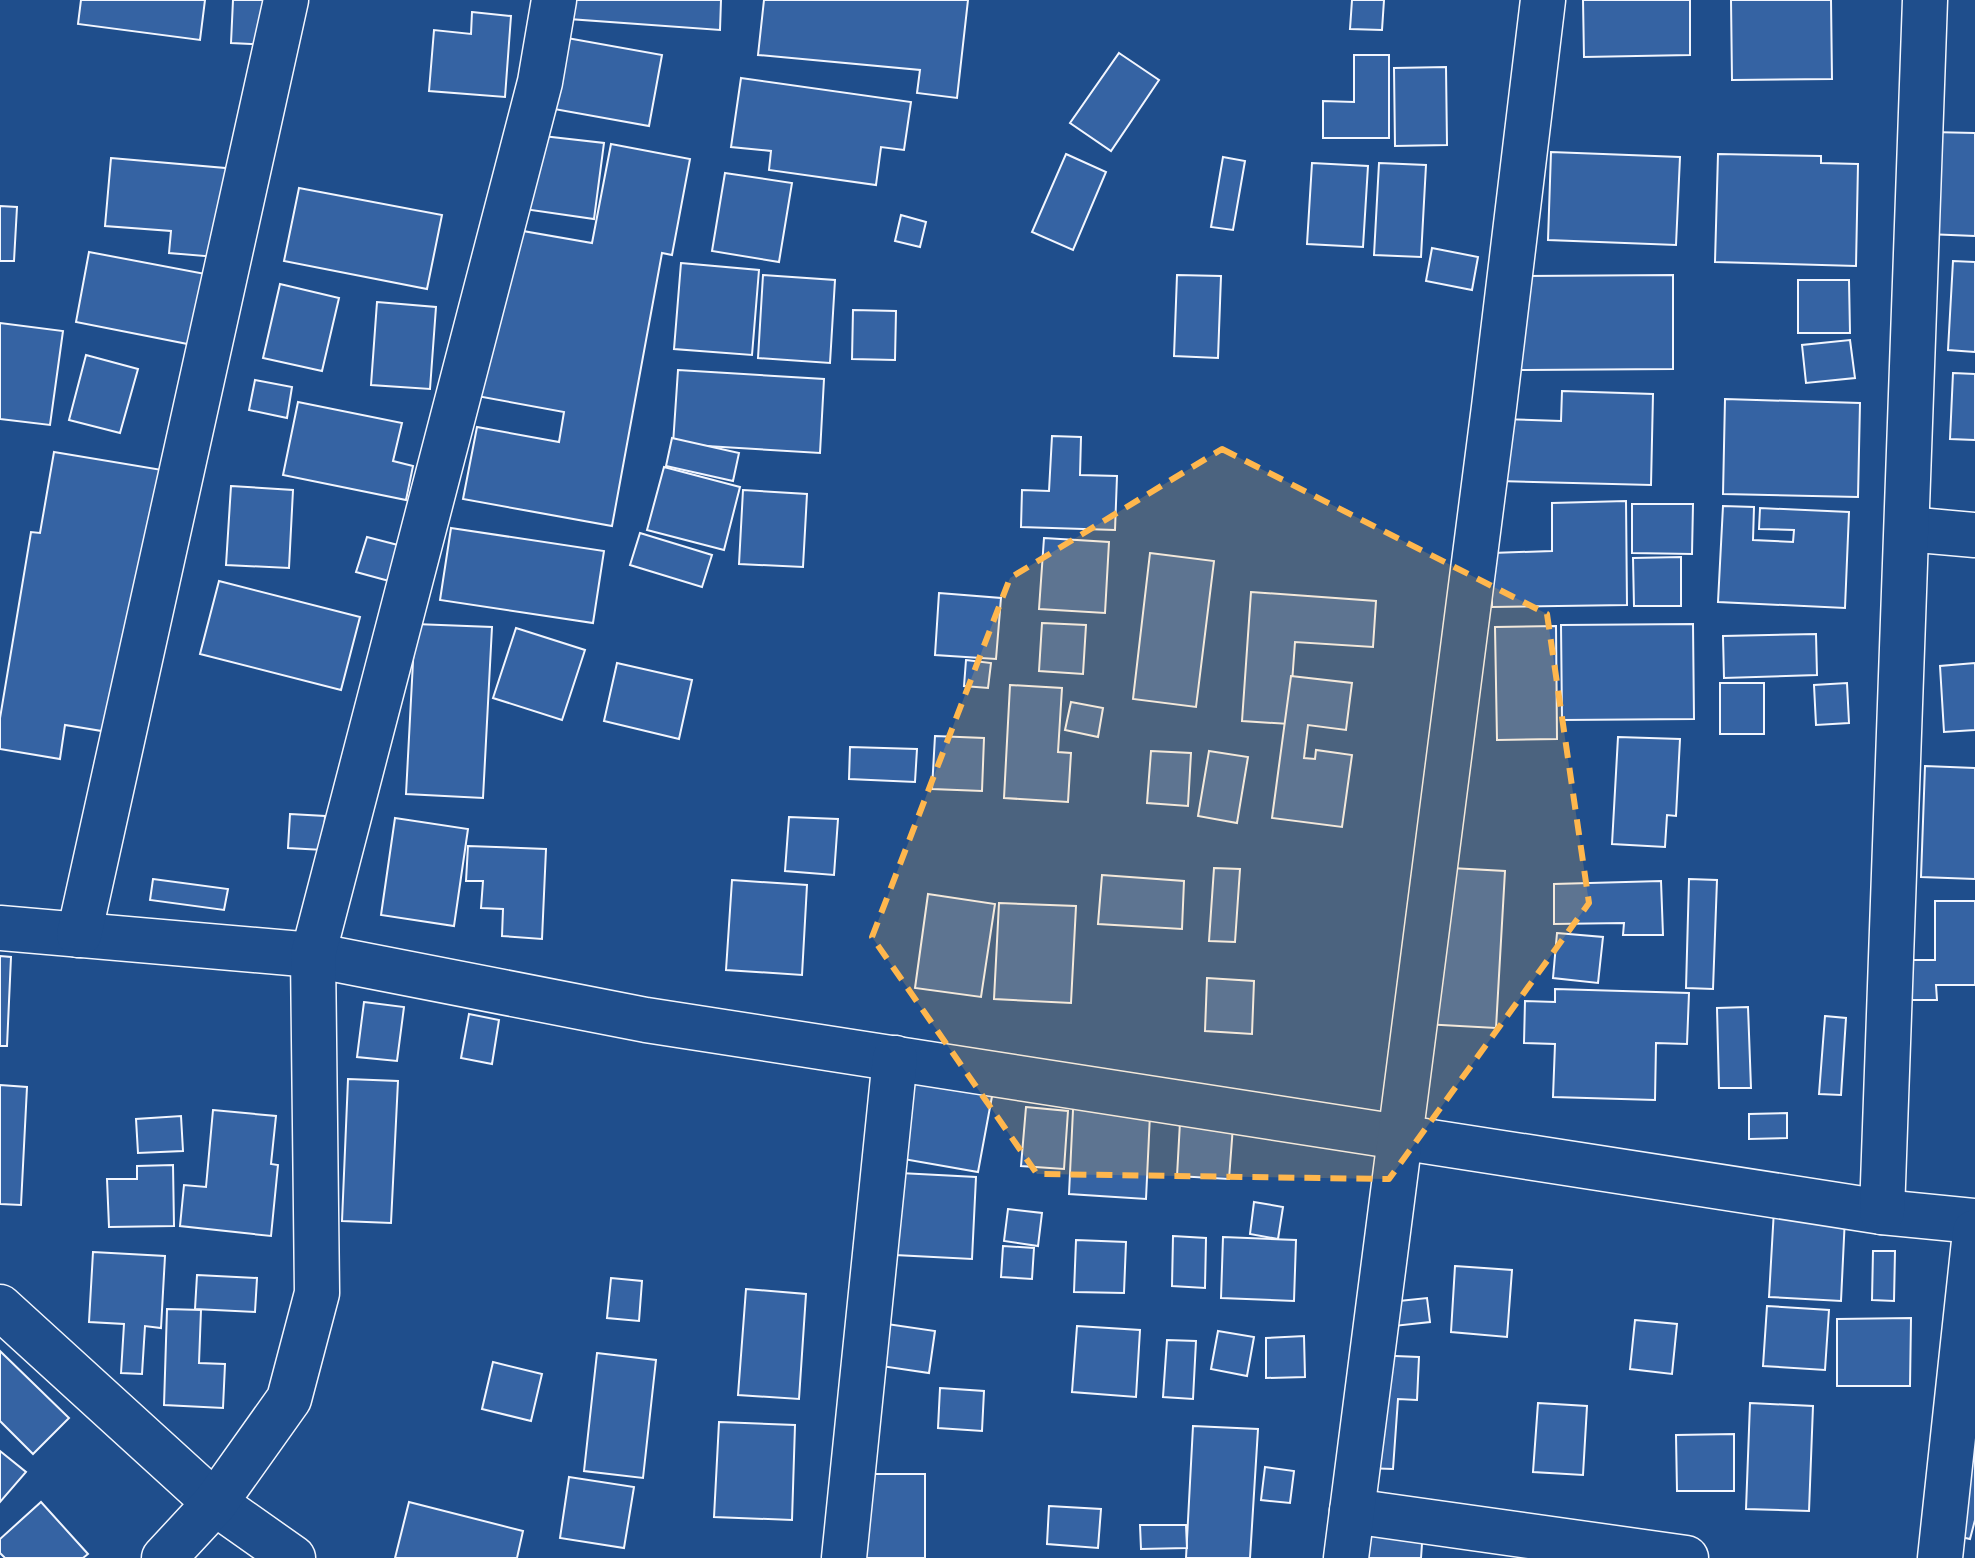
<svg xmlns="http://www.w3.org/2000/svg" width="1975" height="1558" viewBox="0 0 1975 1558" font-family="Signika,sans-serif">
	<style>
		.building { fill: #3563a3; stroke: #f2f6ff; stroke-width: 2 }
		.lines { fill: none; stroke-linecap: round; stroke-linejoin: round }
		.minor-casing { stroke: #f2f6ff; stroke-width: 47 }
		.minor { stroke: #1f4e8c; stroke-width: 44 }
		.marked { fill: #ffb74d; fill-opacity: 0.2; stroke: #ffb74d; stroke-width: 6; stroke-dasharray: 16 10; stroke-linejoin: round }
	</style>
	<rect width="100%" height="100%" fill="#1f4e8c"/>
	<!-- building -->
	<g class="building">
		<path d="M 81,0 L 205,0 L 200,40 L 78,24 Z"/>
		<path d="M 233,0 L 291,0 L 289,46 L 231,43 Z"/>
		<path d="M 570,0 L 721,0 L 720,30 L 569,19 Z"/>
		<path d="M 764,0 L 968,0 L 957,98 L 917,93 L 920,70 L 758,55 Z"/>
		<path d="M 1352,0 L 1384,0 L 1382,30 L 1350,29 Z"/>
		<path d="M 1583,0 L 1690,0 L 1690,55 L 1584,57 Z"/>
		<path d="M 1731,0 L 1831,0 L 1832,79 L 1732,80 Z"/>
		<path d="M 472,12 L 511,16 L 505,97 L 429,91 L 434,30 L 471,34 Z"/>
		<path d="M 556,36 L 662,55 L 649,126 L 543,107 Z"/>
		<path d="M 1119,53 L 1159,80 L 1111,151 L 1070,123 Z"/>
		<path d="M 1354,55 L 1389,55 L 1389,138 L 1323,138 L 1323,101 L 1354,102 Z"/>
		<path d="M 1446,67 L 1447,145 L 1395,146 L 1394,68 Z"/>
		<path d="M 741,78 L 911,102 L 904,150 L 881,147 L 876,185 L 769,170 L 771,151 L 731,147 Z"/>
		<path d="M 1931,132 L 1975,133 L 1975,236 L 1927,234 Z"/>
		<path d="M 534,135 L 604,143 L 594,219 L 524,209 Z"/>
		<path d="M 611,144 L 690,159 L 672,255 L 662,253 L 612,526 L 463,499 L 477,427 L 559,442 L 564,412 L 477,396 L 517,230 L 592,243 Z"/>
		<path d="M 1551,152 L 1680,157 L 1676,245 L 1548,240 Z"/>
		<path d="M 1066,154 L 1106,172 L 1073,250 L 1032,232 Z"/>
		<path d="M 1718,154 L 1821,156 L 1821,163 L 1858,164 L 1856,266 L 1715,262 Z"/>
		<path d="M 1223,157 L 1245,161 L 1233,230 L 1211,227 Z"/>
		<path d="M 111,158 L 248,170 L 240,259 L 169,253 L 171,231 L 105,226 Z"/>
		<path d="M 1312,163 L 1368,166 L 1363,247 L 1307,244 Z"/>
		<path d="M 1379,163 L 1426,165 L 1421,257 L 1374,255 Z"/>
		<path d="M 725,173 L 792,183 L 779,262 L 712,251 Z"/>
		<path d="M 299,188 L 442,215 L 427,289 L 284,261 Z"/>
		<path d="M 0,206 L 17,207 L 14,261 L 0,261 Z"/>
		<path d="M 901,215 L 926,222 L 920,247 L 895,241 Z"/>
		<path d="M 1432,248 L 1478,257 L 1472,290 L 1426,281 Z"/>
		<path d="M 89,252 L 237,280 L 223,351 L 76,322 Z"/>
		<path d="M 1953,261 L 1975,262 L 1975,352 L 1948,350 Z"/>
		<path d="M 681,263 L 759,270 L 752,355 L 674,349 Z"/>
		<path d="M 763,275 L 835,280 L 830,363 L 758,358 Z"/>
		<path d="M 1177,275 L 1221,276 L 1218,358 L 1174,356 Z"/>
		<path d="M 1673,275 L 1673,369 L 1509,370 L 1508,276 Z"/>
		<path d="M 1798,280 L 1849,280 L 1850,333 L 1798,333 Z"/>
		<path d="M 280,284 L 339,298 L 322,371 L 263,358 Z"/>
		<path d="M 377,302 L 436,307 L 430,389 L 371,385 Z"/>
		<path d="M 853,310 L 896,311 L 895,360 L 852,359 Z"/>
		<path d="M 0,323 L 63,331 L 50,425 L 0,419 Z"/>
		<path d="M 1850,340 L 1855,378 L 1806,383 L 1802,345 Z"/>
		<path d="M 86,355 L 138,369 L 120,433 L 69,420 Z"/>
		<path d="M 678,370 L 824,379 L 820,453 L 673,444 Z"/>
		<path d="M 1953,373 L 1975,374 L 1975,440 L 1950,439 Z"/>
		<path d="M 255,380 L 292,387 L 287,418 L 249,410 Z"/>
		<path d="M 1562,391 L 1653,394 L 1651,485 L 1498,481 L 1500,419 L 1561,421 Z"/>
		<path d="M 1725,399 L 1860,403 L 1858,497 L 1723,494 Z"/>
		<path d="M 298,402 L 402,423 L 393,461 L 413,466 L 406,500 L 283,475 Z"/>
		<path d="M 1052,436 L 1081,437 L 1080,475 L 1117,476 L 1115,530 L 1021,527 L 1022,490 L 1049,491 Z"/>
		<path d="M 672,438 L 739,453 L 733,481 L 666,466 Z"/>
		<path d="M 54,452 L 192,475 L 144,738 L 65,725 L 60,759 L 0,749 L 0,718 L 31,532 L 40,533 Z"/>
		<path d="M 664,467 L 740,487 L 724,550 L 647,530 Z"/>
		<path d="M 231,486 L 293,490 L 289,568 L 226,565 Z"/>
		<path d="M 743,490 L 807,494 L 803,567 L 739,564 Z"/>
		<path d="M 1626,501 L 1627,605 L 1492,607 L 1492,553 L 1552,551 L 1552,503 Z"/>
		<path d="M 1632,504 L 1693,504 L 1692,554 L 1632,553 Z"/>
		<path d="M 1723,506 L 1754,507 L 1753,540 L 1793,542 L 1794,530 L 1759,529 L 1760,508 L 1849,512 L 1845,608 L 1718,602 Z"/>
		<path d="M 451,528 L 604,551 L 593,623 L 440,600 Z"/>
		<path d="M 640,533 L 712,555 L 702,587 L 630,565 Z"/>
		<path d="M 367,537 L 398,545 L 389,581 L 356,572 Z"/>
		<path d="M 1044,538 L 1109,542 L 1105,613 L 1039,609 Z"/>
		<path d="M 1150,553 L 1214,561 L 1196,707 L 1133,699 Z"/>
		<path d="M 1681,557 L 1681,606 L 1634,606 L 1633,558 Z"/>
		<path d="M 219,581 L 360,617 L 341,690 L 200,654 Z"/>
		<path d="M 1251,592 L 1376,601 L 1373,647 L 1295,642 L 1289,724 L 1242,721 Z"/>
		<path d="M 939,593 L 1001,598 L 996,659 L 935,655 Z"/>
		<path d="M 1042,623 L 1086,625 L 1083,674 L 1039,671 Z"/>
		<path d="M 415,624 L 492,627 L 483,798 L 406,794 Z"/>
		<path d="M 1693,624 L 1694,719 L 1562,720 L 1561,625 Z"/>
		<path d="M 1556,626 L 1557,739 L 1497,740 L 1495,627 Z"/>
		<path d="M 516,628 L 585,650 L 562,720 L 493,698 Z"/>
		<path d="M 1816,634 L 1817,675 L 1724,678 L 1723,636 Z"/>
		<path d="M 966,660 L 991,663 L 988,688 L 964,686 Z"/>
		<path d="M 617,663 L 692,680 L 679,739 L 604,721 Z"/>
		<path d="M 1975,663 L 1975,730 L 1944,732 L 1940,666 Z"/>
		<path d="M 1291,676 L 1352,683 L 1346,730 L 1308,725 L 1304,758 L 1315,759 L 1316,750 L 1352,755 L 1342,827 L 1272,818 Z"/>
		<rect x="1720" y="683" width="44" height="51"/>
		<path d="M 1847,683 L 1849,723 L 1816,725 L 1814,685 Z"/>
		<path d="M 1010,685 L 1062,688 L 1058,752 L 1071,753 L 1068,802 L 1004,798 Z"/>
		<path d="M 1071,702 L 1103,708 L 1098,737 L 1065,730 Z"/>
		<path d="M 935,736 L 984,738 L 982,791 L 932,789 Z"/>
		<path d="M 1618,737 L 1680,739 L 1676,816 L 1667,815 L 1665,847 L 1612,844 Z"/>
		<path d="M 850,747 L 917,749 L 915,782 L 849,779 Z"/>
		<path d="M 1151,751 L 1191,753 L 1188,806 L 1147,803 Z"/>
		<path d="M 1209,751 L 1248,757 L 1237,823 L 1198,816 Z"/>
		<path d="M 1925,766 L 1975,768 L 1975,879 L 1921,877 Z"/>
		<path d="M 290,814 L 325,816 L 323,850 L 288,848 Z"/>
		<path d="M 789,817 L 838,819 L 834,875 L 785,871 Z"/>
		<path d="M 395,818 L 468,829 L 454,926 L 381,915 Z"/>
		<path d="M 468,846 L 546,849 L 542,939 L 502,936 L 503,909 L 481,908 L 483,881 L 466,881 Z"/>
		<path d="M 1414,866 L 1505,871 L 1496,1028 L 1405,1023 Z"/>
		<path d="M 1214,868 L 1240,869 L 1235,942 L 1209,941 Z"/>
		<path d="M 1102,875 L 1184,881 L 1182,929 L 1098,924 Z"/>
		<path d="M 153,879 L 228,889 L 224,910 L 150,900 Z"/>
		<path d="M 1689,879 L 1717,880 L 1713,989 L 1686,988 Z"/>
		<path d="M 732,880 L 807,885 L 802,975 L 726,970 Z"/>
		<path d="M 1661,881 L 1663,935 L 1623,935 L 1624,923 L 1554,924 L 1554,884 Z"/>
		<path d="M 928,894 L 995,904 L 981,997 L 915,988 Z"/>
		<path d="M 1935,901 L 1975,901 L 1975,985 L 1936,985 L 1937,1000 L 1909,1000 L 1909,960 L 1935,960 Z"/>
		<path d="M 999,903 L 1076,906 L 1071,1003 L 994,999 Z"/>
		<path d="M 1557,933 L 1603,937 L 1598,983 L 1553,978 Z"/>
		<path d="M 0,956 L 11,957 L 7,1046 L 0,1046 Z"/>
		<path d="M 1207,978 L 1254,981 L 1252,1034 L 1205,1031 Z"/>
		<path d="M 1555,989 L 1689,993 L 1687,1044 L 1656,1043 L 1655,1100 L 1553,1097 L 1555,1044 L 1524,1043 L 1525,1001 L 1555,1002 Z"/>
		<path d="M 364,1002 L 404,1007 L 397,1061 L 357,1057 Z"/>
		<path d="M 1748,1007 L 1751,1088 L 1719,1088 L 1717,1008 Z"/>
		<path d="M 469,1014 L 499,1020 L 492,1064 L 461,1058 Z"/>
		<path d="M 1825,1016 L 1846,1018 L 1841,1095 L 1819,1094 Z"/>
		<path d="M 911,1049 L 998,1064 L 978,1172 L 892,1157 Z"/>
		<path d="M 348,1079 L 398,1081 L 391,1223 L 342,1221 Z"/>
		<path d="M 0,1085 L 27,1087 L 21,1205 L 0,1204 Z"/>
		<path d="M 1074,1089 L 1151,1093 L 1146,1199 L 1069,1194 Z"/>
		<path d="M 1026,1107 L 1068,1111 L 1064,1169 L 1021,1166 Z"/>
		<path d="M 213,1110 L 276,1116 L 271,1164 L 278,1165 L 271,1236 L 180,1226 L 184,1185 L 206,1187 Z"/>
		<path d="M 1787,1113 L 1787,1138 L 1749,1139 L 1749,1114 Z"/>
		<path d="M 181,1116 L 183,1151 L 138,1153 L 136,1119 Z"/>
		<path d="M 1180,1122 L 1233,1126 L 1229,1179 L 1177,1176 Z"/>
		<path d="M 173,1165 L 174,1226 L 109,1227 L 107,1179 L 137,1179 L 137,1166 Z"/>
		<path d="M 900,1173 L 976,1177 L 972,1259 L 895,1255 Z"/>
		<path d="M 1775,1192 L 1846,1196 L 1841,1301 L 1769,1297 Z"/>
		<path d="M 1254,1202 L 1283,1207 L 1278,1239 L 1250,1234 Z"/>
		<path d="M 1008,1209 L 1042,1213 L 1038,1246 L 1004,1241 Z"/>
		<path d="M 1173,1236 L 1206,1238 L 1205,1288 L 1172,1286 Z"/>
		<path d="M 1223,1237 L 1296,1240 L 1294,1301 L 1221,1298 Z"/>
		<path d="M 1076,1240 L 1126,1242 L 1124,1293 L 1074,1292 Z"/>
		<path d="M 1003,1246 L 1034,1248 L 1032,1279 L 1001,1277 Z"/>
		<path d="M 1873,1251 L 1895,1251 L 1894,1301 L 1872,1300 Z"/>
		<path d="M 93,1252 L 165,1256 L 161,1328 L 145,1326 L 142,1374 L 121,1373 L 124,1324 L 89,1322 Z"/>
		<path d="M 1455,1266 L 1512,1270 L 1507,1337 L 1451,1332 Z"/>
		<path d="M 197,1275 L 257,1278 L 255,1312 L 195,1309 Z"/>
		<path d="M 611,1278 L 642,1281 L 639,1321 L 607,1318 Z"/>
		<path d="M 746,1289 L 806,1294 L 799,1399 L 738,1395 Z"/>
		<path d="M 1427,1298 L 1430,1322 L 1394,1326 L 1390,1302 Z"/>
		<path d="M 1767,1306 L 1829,1310 L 1825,1370 L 1763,1366 Z"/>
		<path d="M 167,1309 L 201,1310 L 199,1363 L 225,1364 L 223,1408 L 164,1405 Z"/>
		<path d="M 1911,1318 L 1910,1386 L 1837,1386 L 1837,1319 Z"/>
		<path d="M 1635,1320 L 1677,1324 L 1672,1374 L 1630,1369 Z"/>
		<path d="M 887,1324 L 935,1331 L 929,1373 L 881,1366 Z"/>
		<path d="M 1077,1326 L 1140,1330 L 1136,1397 L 1072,1392 Z"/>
		<path d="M 1218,1331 L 1254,1337 L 1247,1376 L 1211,1369 Z"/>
		<path d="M 1304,1336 L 1305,1377 L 1266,1378 L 1266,1338 Z"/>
		<path d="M 1167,1340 L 1196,1341 L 1193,1399 L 1163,1397 Z"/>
		<path d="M 0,1351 L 69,1418 L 33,1454 L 0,1421 Z"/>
		<path d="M 597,1353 L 656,1360 L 643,1478 L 584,1471 Z"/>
		<path d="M 1371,1355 L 1419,1357 L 1417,1400 L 1398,1399 L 1393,1469 L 1364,1468 Z"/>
		<path d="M 493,1362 L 542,1374 L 531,1421 L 482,1409 Z"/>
		<path d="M 940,1388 L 984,1391 L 982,1431 L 938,1428 Z"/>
		<path d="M 1538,1403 L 1587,1406 L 1583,1475 L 1533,1472 Z"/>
		<path d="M 1750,1403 L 1813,1406 L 1809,1511 L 1746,1509 Z"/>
		<path d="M 719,1422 L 795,1425 L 792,1520 L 714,1517 Z"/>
		<path d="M 1193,1426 L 1258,1429 L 1250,1558 L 1186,1558 Z"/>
		<path d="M 1734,1434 L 1734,1491 L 1677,1491 L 1676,1435 Z"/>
		<path d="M 1972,1443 L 1975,1443 L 1975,1520 L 1970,1539 L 1956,1536 Z"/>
		<path d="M 0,1451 L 26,1472 L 0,1502 Z"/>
		<path d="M 1265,1467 L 1294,1471 L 1290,1503 L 1261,1500 Z"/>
		<path d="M 852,1474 L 925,1474 L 925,1558 L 853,1558 Z"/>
		<path d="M 569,1477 L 634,1487 L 624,1548 L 560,1538 Z"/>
		<path d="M 41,1502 L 88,1554 L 83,1558 L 5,1558 L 0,1553 L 0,1539 Z"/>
		<path d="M 409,1502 L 523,1531 L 517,1558 L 395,1558 Z"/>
		<path d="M 1049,1506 L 1101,1509 L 1098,1548 L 1047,1544 Z"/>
		<path d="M 1140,1525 L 1186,1525 L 1187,1548 L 1141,1549 Z"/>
		<path d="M 1366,1527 L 1423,1530 L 1421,1558 L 1364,1558 Z"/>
	</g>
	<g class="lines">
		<!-- minor casing -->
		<g class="minor-casing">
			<g id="minor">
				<path d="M 1907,529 L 1975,535"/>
				<path d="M 0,928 L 313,955 L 646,1020 L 1882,1212 L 1975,1221"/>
				<path d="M 79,935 L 286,0"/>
				<path d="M 1882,1212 L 1925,0"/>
				<path d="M 0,1307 L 215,1503 L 293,1558"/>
				<path d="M 1352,1511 L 1686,1558"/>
				<path d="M 164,1558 L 215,1503 L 289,1399 L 317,1293 L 313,955 L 540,82 L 554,0"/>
				<path d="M 844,1558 L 895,1058"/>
				<path d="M 1346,1558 L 1494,407 L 1543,0"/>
				<path d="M 1940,1558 L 1975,1232"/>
			</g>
		</g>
		<!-- minor -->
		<use href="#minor" class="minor"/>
	</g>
	<!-- marked area -->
	<path class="marked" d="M 1222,449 L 1547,614 L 1589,903 L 1389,1179 L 1037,1174 L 872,937 L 1010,578 Z"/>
</svg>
